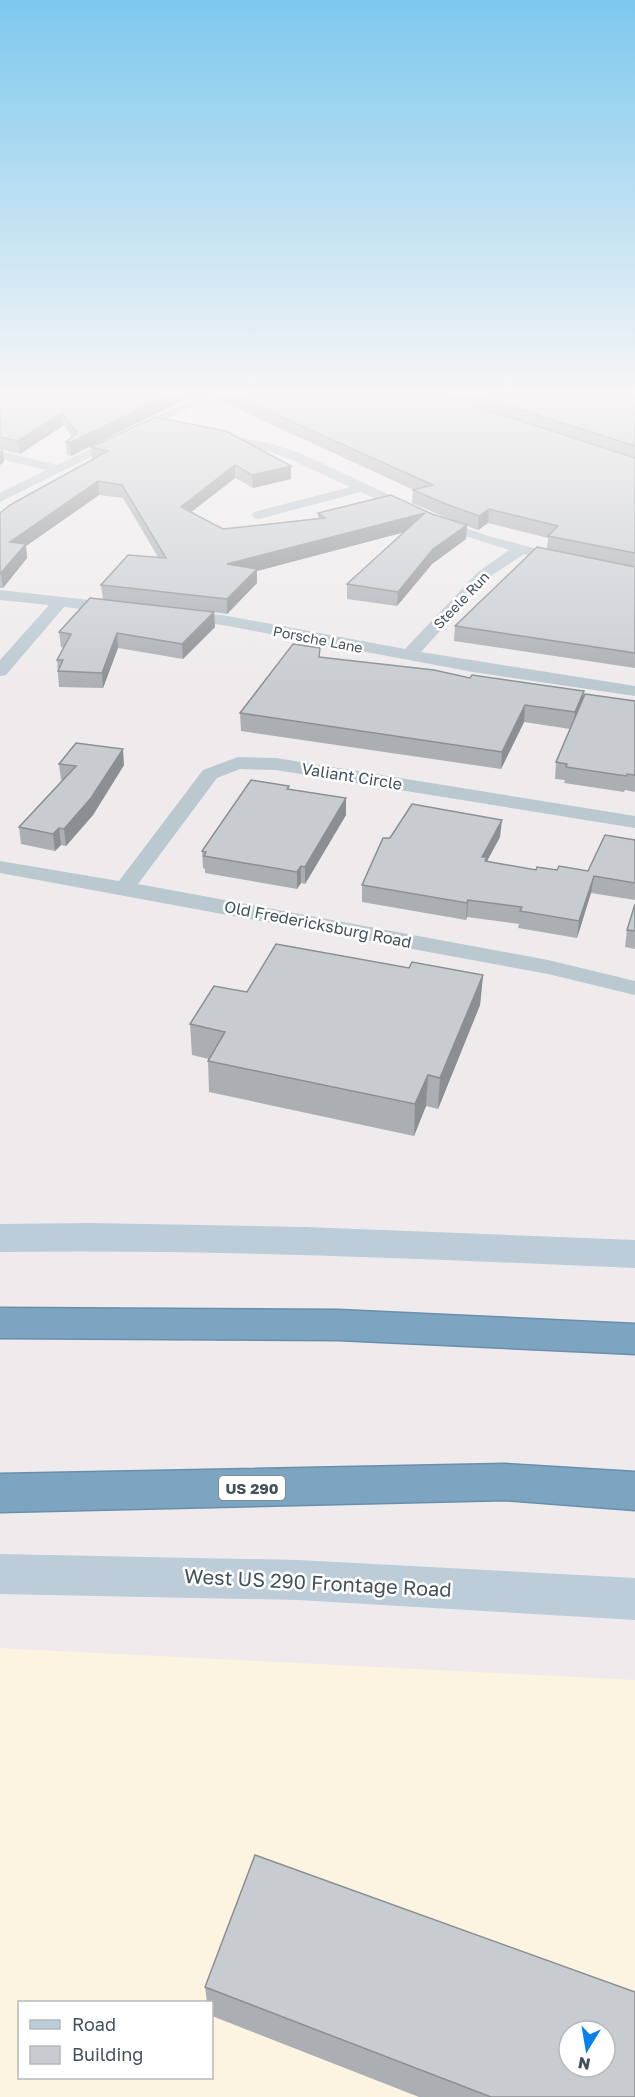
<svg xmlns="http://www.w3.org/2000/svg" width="635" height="2097" viewBox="0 0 635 2097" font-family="'Golos Text',sans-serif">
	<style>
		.commercial { fill: #fdf3e1; fill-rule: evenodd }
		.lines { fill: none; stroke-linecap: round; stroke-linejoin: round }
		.motorway-casing { stroke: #698fac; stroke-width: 3 }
		.minor { fill: #bac8d0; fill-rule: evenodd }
		.secondary { fill: #bcccd8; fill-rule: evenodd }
		.motorway { fill: #7da4c1; fill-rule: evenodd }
		.wall { fill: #abafb4 }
		.shaded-wall { fill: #8b8f92 }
		.building { fill: #c7ccd1; stroke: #8b8f92; stroke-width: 1.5; fill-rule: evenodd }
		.labels { text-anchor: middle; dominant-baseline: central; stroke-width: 5; stroke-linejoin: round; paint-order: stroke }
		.far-street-label { font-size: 14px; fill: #42515b; stroke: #fff }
		.shield { fill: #fff; stroke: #7b858c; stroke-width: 1.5 }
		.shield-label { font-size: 15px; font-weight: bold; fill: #42515b }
		.street-label { font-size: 16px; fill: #42515b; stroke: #fff }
		.near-street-label { font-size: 20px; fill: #42515b; stroke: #fff }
	</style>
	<rect width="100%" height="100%" fill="#efebec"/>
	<!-- commercial -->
	<path class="commercial" d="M 0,1648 L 635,1680 L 635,2097 L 0,2097 ZM 20,2002 L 212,2002 L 212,2078 L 20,2078 ZM 569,2031 L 605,2031 L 605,2067 L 569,2067 Z"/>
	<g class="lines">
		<!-- motorway casing -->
		<g class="motorway-casing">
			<g id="motorway">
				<path d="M 0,1308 L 338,1310 L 635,1324 L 635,1354 L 338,1340 L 0,1338 Z"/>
				<path d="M 505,1464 L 635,1472 L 635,1510 L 505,1500 L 0,1512 L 0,1474 Z"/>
			</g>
		</g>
		<!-- minor -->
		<g class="minor">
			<path d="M 198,396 L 214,396 L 0,502 L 0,493 L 46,470 L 0,459 L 0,451 L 57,465 Z"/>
			<path d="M 212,431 L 276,445 L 302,454 L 441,519 L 485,535 L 567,557 L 570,560 L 567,563 L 562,565 L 524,554 L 488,578 L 421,652 L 635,686 L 635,696 L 473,672 L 228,626 L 175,618 L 173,615 L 175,612 L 181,610 L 228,616 L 405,649 L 478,572 L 509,550 L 431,525 L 361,492 L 259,519 L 254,518 L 252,515 L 254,512 L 350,487 L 292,460 L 267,451 L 207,438 L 206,435 Z"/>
			<path d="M 0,590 L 117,603 L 125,608 L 117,613 L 64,607 L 6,675 L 0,676 L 0,660 L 49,605 L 0,600 Z"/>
			<path d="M 238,757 L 276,758 L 635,816 L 635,828 L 276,770 L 240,769 L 217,778 L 138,884 L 548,960 L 635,981 L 635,995 L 548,974 L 0,873 L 0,861 L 119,881 L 203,770 Z"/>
		</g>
		<!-- secondary -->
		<g class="secondary">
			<path d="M 89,1223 L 305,1227 L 635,1240 L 635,1268 C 423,1259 212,1249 0,1252 L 0,1224 Z"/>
			<path d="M 0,1554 L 298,1560 L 635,1578 L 635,1620 L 298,1600 L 0,1594 Z"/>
		</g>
		<!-- motorway -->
		<use href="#motorway" class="motorway"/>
	</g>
	<!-- wall -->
	<g class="wall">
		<path d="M 0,396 L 192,396 L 71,456 L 67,455 L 66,442 L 72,437 L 64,425 L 20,454 L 3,450 L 4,462 L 0,465 Z"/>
		<path d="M 214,396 L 635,396 L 635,668 L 454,641 L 455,626 L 547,549 L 548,538 L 488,523 L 478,530 L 467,526 L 466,539 L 432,564 L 397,606 L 347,599 L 347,584 L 404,532 L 257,571 L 257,583 L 227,614 L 214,612 L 215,627 L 183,659 L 118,648 L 103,688 L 59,687 L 57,660 L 64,648 L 61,647 L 59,632 L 103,599 L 101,585 L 158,557 L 123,498 L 99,495 L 26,546 L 27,558 L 3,588 L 0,588 L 0,513 L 92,460 L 91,447 L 155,417 L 291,479 L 253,488 L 235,478 L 191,512 L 223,529 L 318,518 L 318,513 L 432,514 L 459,523 L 412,503 L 413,490 L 414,490 L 214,398 Z"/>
		<path d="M 320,657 L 470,678 L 584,691 L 583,698 L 635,701 L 635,792 L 625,790 L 624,792 L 564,783 L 565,780 L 555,779 L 556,762 L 570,729 L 524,722 L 501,769 L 241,731 L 240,713 Z"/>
		<path d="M 59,764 L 124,765 L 93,815 L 66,846 L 61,845 L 55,851 L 21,844 L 19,827 L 63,780 L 61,780 Z"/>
		<path d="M 289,786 L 289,789 L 346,798 L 346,815 L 305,884 L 301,883 L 297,889 L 205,873 L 205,869 L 203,868 L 202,851 Z"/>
		<path d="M 500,837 L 487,861 L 536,870 L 557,870 L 588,871 L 635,840 L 635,900 L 591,893 L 577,938 L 518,928 L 519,924 L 467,917 L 466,920 L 362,902 L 362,885 Z"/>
		<path d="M 635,904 L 635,949 L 625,947 L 627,930 Z"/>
		<path d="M 409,968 L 483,975 L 480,1005 L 438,1109 L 426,1106 L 414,1136 L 209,1092 L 208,1061 L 209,1059 L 192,1055 L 190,1024 L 247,992 Z"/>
		<path d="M 205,1987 L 635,2097 L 419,2097 L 212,2016 L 212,2002 L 207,2002 Z"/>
	</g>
	<!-- shaded-wall -->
	<g class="shaded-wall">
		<path d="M 167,396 L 192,396 L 71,456 L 70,443 Z"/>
		<path d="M 62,413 L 64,425 L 20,454 L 18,441 Z"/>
		<path d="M 3,450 L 4,462 L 0,465 L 0,452 Z"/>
		<path d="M 235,465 L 235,478 L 181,520 L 181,507 Z"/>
		<path d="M 291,466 L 291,479 L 253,488 L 252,475 Z"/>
		<path d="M 98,481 L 99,495 L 26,546 L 27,558 L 3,588 L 1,574 L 10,542 Z"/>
		<path d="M 489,509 L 488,523 L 478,530 L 479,516 Z"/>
		<path d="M 425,513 L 424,527 L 257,571 L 257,583 L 227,614 L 227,564 Z"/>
		<path d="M 467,525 L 466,539 L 432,564 L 397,606 L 398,592 L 433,549 Z"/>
		<path d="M 214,612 L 215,627 L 183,659 L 182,644 Z"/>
		<path d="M 117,633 L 118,648 L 103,688 L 102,673 Z"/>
		<path d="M 584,691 L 582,708 L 573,730 L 575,712 Z"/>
		<path d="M 525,705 L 524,722 L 501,769 L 502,752 Z"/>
		<path d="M 123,749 L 124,765 L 93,815 L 66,846 L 64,829 Z"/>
		<path d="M 346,798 L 346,815 L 305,884 L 305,867 Z"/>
		<path d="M 502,820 L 500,837 L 486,863 L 482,857 Z"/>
		<path d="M 59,828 L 61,845 L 55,851 L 53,834 Z"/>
		<path d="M 301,866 L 301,883 L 297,889 L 297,872 Z"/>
		<path d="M 594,876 L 591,893 L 577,938 L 579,921 Z"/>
		<path d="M 468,900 L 467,917 L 466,920 L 467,903 Z"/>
		<path d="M 483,975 L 480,1005 L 438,1109 L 440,1078 Z"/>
		<path d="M 428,1075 L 426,1106 L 414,1136 L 415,1104 Z"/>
	</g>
	<!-- building -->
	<g class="building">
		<path d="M 0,396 L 167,396 L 70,443 L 66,442 L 77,433 L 62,413 L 18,441 L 0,437 Z"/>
		<path d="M 235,396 L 444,396 L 635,458 L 635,553 L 548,536 L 558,526 L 489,509 L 479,516 L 446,504 L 413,490 L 433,485 Z"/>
		<path d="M 478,396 L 635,396 L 635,446 Z"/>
		<path d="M 155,417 L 226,431 L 291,466 L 252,475 L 235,465 L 181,507 L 223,529 L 325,518 L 318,513 L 391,495 L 432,514 L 467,525 L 433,549 L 398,592 L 347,584 L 425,513 L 227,564 L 257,569 L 227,599 L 101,585 L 128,555 L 166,558 L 122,485 L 98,481 L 10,542 L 26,544 L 0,574 L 0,513 L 10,505 L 108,451 L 91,447 Z"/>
		<path d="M 537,547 L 635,567 L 635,653 L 455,626 Z"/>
		<path d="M 90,598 L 214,612 L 182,644 L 117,633 L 102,673 L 58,671 L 63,660 L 57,660 L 71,634 L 59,632 Z"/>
		<path d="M 293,644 L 320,648 L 319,657 L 434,670 L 470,678 L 472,675 L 584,691 L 575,712 L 525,705 L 502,752 L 240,713 Z"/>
		<path d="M 585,694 L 635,701 L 635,775 L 627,774 L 626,776 L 566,767 L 567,764 L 556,762 Z"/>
		<path d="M 76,743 L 123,749 L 91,798 L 64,829 L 59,828 L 53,834 L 19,827 L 76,766 L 59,764 Z"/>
		<path d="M 251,780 L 289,786 L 287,789 L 346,798 L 305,867 L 301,866 L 297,872 L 204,856 L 206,852 L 202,851 Z"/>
		<path d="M 412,804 L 502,820 L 482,857 L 487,857 L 485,861 L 536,870 L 537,867 L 557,870 L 559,866 L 588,871 L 605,835 L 635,840 L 635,883 L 594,876 L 579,921 L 520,911 L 522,907 L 468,900 L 467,903 L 362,885 L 383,838 L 390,838 Z"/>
		<path d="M 635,904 L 635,931 L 627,930 Z"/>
		<path d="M 276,944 L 409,968 L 412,962 L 483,975 L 440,1078 L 428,1075 L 415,1104 L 208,1061 L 225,1032 L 190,1024 L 214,986 L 247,992 Z"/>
		<path d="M 255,1855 L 635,1992 L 635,2097 L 491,2097 L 205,1987 ZM 569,2031 L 605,2031 L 605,2067 L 569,2067 Z"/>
	</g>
	<!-- sky -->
	<linearGradient id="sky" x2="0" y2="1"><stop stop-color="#7dc8ed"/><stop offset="0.57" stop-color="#f8f6f6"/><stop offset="1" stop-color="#f8f6f6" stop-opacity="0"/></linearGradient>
	<rect width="635" height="690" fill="url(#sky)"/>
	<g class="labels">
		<!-- far-street labels -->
		<g class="far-street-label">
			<text transform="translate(461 600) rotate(-46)">Steele Run</text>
			<text transform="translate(318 639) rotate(11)">Porsche Lane</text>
		</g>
		<!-- shield labels -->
		<rect class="shield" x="219" y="1476" width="66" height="24" rx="4.5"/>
		<g class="shield-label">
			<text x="252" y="1488">US 290</text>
		</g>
		<!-- street labels -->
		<g class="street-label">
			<text transform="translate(352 776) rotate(9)">Valiant Circle</text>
			<text transform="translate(318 924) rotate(11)">Old Fredericksburg Road</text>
		</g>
		<!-- near-street labels -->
		<g class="near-street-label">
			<text transform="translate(318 1582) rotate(3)">West US 290 Frontage Road</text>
		</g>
	</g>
	<!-- legend -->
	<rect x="18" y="2001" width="195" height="78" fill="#ffffff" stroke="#b3b9bd" stroke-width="1.5"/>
	<rect x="30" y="2020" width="30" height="9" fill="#bcccd8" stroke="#b3b9bd" stroke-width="1.5"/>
	<text x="72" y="2031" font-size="18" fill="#42515b">Road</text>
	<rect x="30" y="2046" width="30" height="18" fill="#c7ccd1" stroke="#b3b9bd" stroke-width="1.5"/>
	<text x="72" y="2061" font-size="18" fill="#42515b">Building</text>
	<!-- north arrow -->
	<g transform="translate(587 2049) rotate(191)"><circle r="28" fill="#ffffff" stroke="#b3b9bd" stroke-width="1.5"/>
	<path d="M0-4.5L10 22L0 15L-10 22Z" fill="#0780ed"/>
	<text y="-9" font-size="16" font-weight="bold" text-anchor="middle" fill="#42515b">N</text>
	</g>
</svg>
